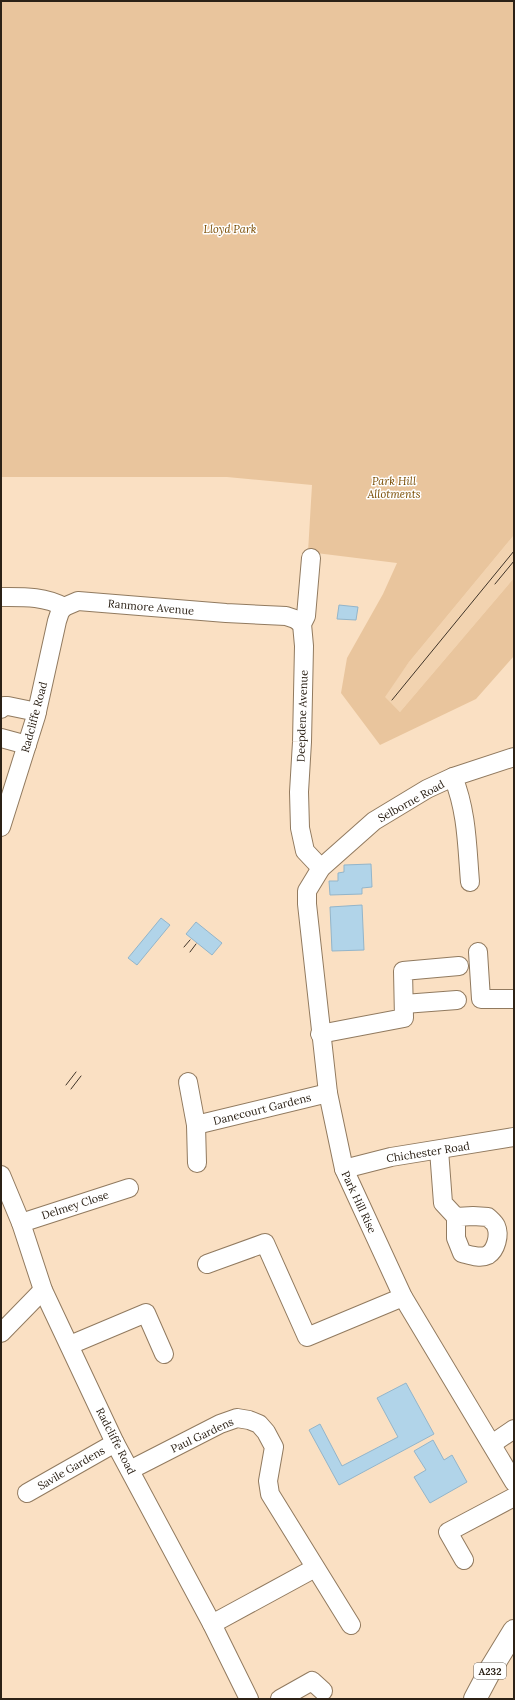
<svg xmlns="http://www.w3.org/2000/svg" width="515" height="1700" viewBox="0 0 515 1700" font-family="Lora,serif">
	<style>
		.built { fill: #f2d3b0 }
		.green { fill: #e9c59d }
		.building { fill: #b1d4e9; stroke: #93b5ca }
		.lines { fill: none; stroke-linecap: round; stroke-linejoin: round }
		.minor-casing { stroke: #917a5f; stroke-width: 20 }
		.highway-casing { stroke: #917a5f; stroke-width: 24 }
		.minor { stroke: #fff; stroke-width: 18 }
		.highway { stroke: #fff; stroke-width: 22 }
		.tram { stroke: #403428; stroke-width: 1 }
		.labels { text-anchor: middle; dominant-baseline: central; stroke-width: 3; stroke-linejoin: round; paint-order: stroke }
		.shield { fill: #fff; stroke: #6b645c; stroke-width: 1 }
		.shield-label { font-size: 10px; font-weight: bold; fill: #2b2116 }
		.park-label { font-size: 11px; font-style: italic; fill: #794b00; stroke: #fff }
		.street-label { font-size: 11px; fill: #2b2116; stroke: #fff }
	</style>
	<rect width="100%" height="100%" fill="#fae0c3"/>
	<!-- built -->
	<path class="built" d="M 514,535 L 514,578 L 400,712 L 384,697 L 409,662 Z"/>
	<!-- green -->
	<path class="green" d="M 1,1 L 514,1 L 514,535 L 409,662 L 385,697 L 400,712 L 514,578 L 514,656 L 476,699 L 380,745 L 341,693 L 347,658 L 383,594 L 397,563 L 308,552 L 312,485 L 227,477 L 1,477 Z"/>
	<!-- building -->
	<g class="building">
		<path d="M 339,605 L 358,607 L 356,620 L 337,619 Z"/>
		<path d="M 371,864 L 372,887 L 362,888 L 362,894 L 330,895 L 329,881 L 338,881 L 338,873 L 344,872 L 344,865 Z"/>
		<path d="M 362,905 L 364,950 L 332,951 L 330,907 Z"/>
		<path d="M 161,918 L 170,925 L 137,965 L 128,958 Z"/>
		<path d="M 196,922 L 222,943 L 212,955 L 186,934 Z"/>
		<path d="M 406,1383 L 434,1434 L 339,1485 L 309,1430 L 320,1424 L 342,1466 L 398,1437 L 377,1398 Z"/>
		<path d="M 433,1440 L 444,1460 L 452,1455 L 467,1482 L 430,1503 L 414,1477 L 426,1470 L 414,1451 Z"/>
	</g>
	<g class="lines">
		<!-- minor casing -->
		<g class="minor-casing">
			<g id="minor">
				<path d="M 311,558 L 306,616 L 302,624 L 304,646 L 302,742 L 299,792 L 300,828 L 305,851 L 321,868"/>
				<path d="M 1,597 C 23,597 44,596 64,607 L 78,601 L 226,613 L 286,616 L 295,619 L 302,624"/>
				<path d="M 1,709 L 4,706 L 8,706 L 37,712"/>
				<path d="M 1,738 L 27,745"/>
				<path d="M 514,757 L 453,777 L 427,789 L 374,821 L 321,868 L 307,891 L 307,904 L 328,1093 L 344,1169 L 403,1297 L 514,1482"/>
				<path d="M 453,777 C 467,811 467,846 470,882"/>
				<path d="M 1,827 L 36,716 L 57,621 L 60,612 L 64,607"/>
				<path d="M 478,952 L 481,999 L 514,999"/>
				<path d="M 404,1004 L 457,1000"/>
				<path d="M 320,1034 L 404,1018 L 403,971 L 459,966"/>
				<path d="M 188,1082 L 196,1125 L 197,1163"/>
				<path d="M 196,1125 L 328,1093"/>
				<path d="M 439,1150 L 443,1203 L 456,1217 L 456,1238 L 462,1253 C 470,1255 480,1259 488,1255 C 496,1250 500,1235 496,1226 C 495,1223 490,1219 488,1217 L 473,1216 L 456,1217"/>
				<path d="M 344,1169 L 391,1157 L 514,1137"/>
				<path d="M 1,1175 L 21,1223 L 43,1290 L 115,1443 L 212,1624 L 249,1699"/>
				<path d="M 21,1223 L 129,1188"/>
				<path d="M 207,1264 L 265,1243 L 307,1337 L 403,1297"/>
				<path d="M 1,1333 L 43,1290"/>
				<path d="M 70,1345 L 146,1313 L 164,1354"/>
				<path d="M 492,1444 L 514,1429"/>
				<path d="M 130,1470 L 220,1424 L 237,1418 L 249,1420 L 259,1424 L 266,1432 L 274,1447 L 268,1481 L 270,1494 L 351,1625"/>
				<path d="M 27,1493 L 115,1443"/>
				<path d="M 464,1560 L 448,1532 L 514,1497"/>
				<path d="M 212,1624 L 315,1568"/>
				<path d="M 280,1699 L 312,1681 L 323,1691"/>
			</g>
		</g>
		<!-- highway casing -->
		<g class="highway-casing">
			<path id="highway" d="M 475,1699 L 492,1667 L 514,1631"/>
		</g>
		<!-- minor -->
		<use href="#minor" class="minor"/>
		<!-- highway -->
		<use href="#highway" class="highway"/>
		<!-- tram -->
		<g class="tram">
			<path d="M 495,584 L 514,561"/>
			<path d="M 392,700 L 514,551"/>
			<path d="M 184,947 L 190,940"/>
			<path d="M 190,952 L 196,944"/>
			<path d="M 66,1085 L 76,1072"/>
			<path d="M 71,1089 L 81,1076"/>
		</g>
	</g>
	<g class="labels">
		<!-- shield labels -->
		<rect class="shield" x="474" y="1663" width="32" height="16" rx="3"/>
		<g class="shield-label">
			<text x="490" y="1671">A232</text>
		</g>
		<!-- park labels -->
		<g class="park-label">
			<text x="230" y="229">Lloyd Park</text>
			<text x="394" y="481">Park Hill<tspan x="394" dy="13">Allotments</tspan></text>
		</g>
		<!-- street labels -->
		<g class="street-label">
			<text transform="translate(151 607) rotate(5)">Ranmore Avenue</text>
			<text transform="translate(302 716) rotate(-88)">Deepdene Avenue</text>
			<text transform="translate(34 717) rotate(-75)">Radcliffe Road</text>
			<text transform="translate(411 801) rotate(-29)">Selborne Road</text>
			<text transform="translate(262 1109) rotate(-14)">Danecourt Gardens</text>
			<text transform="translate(428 1152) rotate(-9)">Chichester Road</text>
			<text transform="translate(359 1202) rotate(65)">Park Hill Rise</text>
			<text transform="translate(75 1205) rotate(-18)">Delmey Close</text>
			<text transform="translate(202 1435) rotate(-25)">Paul Gardens</text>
			<text transform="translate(116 1441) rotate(63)">Radcliffe Road</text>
			<text transform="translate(71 1468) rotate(-30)">Savile Gardens</text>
		</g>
	</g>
	<!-- border -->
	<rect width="515" height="1700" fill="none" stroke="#2b2116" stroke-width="4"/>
</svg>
